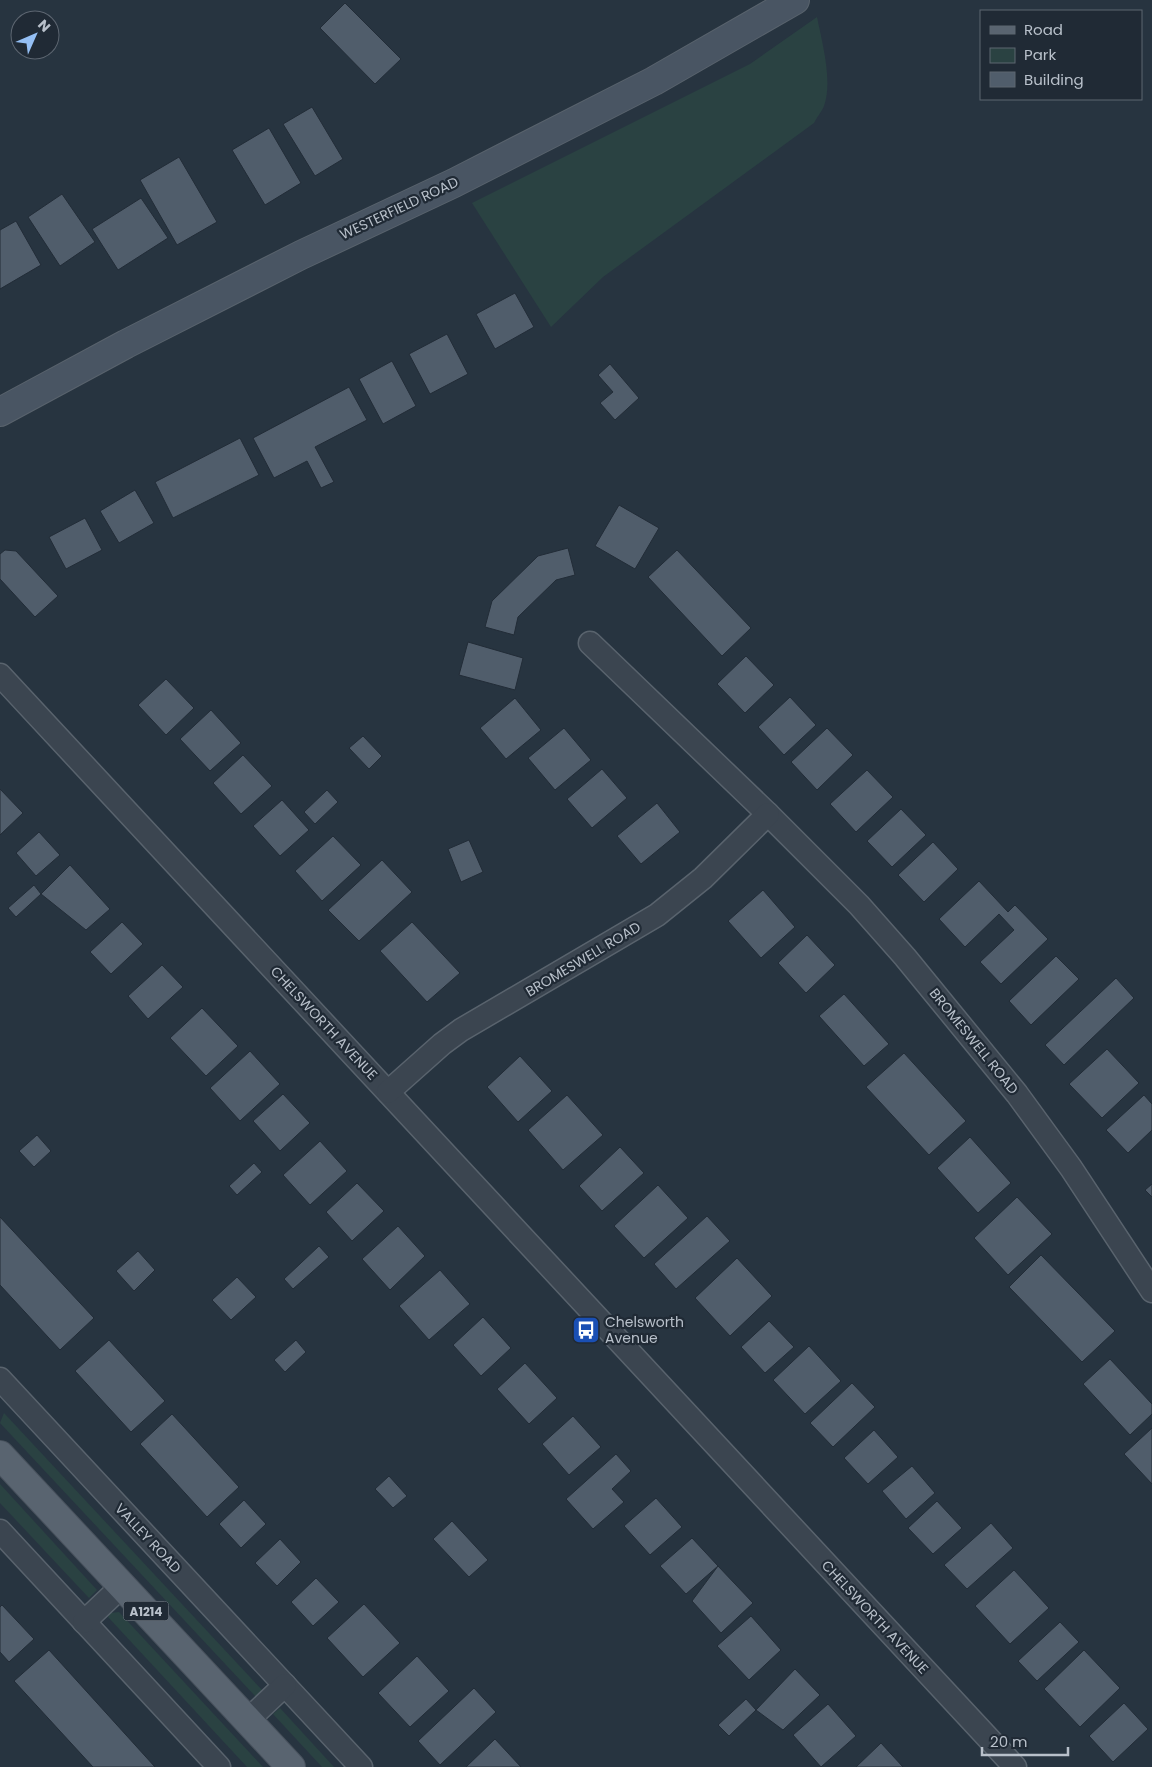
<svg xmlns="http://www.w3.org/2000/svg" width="1152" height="1767" viewBox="0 0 1152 1767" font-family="Poppins,sans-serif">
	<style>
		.green { fill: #2a4242 }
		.building { fill: #505d6b; stroke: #222c37 }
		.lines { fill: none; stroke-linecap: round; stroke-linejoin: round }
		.minor-casing { stroke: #59636d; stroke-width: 25 }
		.secondary-casing { stroke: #59636d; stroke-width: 30 }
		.primary-casing { stroke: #48515c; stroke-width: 30 }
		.minor { stroke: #3b4550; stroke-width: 22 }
		.secondary { stroke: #495563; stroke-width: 28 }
		.primary { stroke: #596470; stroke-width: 28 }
		.labels { text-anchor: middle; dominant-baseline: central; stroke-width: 4.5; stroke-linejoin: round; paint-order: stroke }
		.shield { fill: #202a35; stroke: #8a939d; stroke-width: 1 }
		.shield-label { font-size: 12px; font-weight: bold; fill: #b8c0ca }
		.street-label { font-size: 14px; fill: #b8c0ca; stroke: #202a35 }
		.poi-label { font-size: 14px; fill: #b8c0ca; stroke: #202a35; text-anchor: start }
	</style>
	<rect width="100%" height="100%" fill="#273440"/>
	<!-- green -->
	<g class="green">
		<path d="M 817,17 C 822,42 833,81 824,106 C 822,111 817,117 814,123 L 603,277 L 551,327 L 472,203 L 750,64 Z"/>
		<path d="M 4,1413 L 262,1690 L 256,1697 L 0,1423 Z"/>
		<path d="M 0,1484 L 97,1590 L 89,1598 L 0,1503 Z"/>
		<path d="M 119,1612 L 263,1767 L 247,1767 L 108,1617 L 110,1613 Z"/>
		<path d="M 280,1708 L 334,1767 L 322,1767 L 273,1714 Z"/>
	</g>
	<!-- building -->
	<g class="building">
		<path d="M 345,3 L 401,59 L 375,84 L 320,28 Z"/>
		<path d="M 312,107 L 343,159 L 315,176 L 283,124 Z"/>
		<path d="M 269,128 L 301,183 L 265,205 L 232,150 Z"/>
		<path d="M 179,157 L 217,222 L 177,245 L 140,180 Z"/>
		<path d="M 62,194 L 95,242 L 60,266 L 28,217 Z"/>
		<path d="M 141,198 L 168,238 L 118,270 L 92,229 Z"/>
		<path d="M 16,221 L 41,265 L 0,289 L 0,230 Z"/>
		<path d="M 515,293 L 534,327 L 495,349 L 476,314 Z"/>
		<path d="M 447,334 L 468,374 L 430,394 L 409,354 Z"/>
		<path d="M 392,361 L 416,406 L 383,424 L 359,379 Z"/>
		<path d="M 610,364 L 639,398 L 615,420 L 600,403 L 613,392 L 598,375 Z"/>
		<path d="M 349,387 L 367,420 L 315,447 L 334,482 L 321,488 L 307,461 L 274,478 L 253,438 Z"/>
		<path d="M 240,438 L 259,475 L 173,518 L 155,482 Z"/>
		<path d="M 135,490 L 154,523 L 119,543 L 100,511 Z"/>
		<path d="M 619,505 L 659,528 L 635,569 L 595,546 Z"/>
		<path d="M 85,518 L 102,550 L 66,569 L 49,537 Z"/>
		<path d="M 568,548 L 575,575 L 556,580 L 518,617 L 514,635 L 485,627 L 492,601 L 538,556 Z"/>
		<path d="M 5,550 L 16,551 L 58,596 L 35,617 L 0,579 L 0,554 Z"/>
		<path d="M 677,550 L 751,628 L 722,656 L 648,577 Z"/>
		<path d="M 468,642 L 523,658 L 515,690 L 459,675 Z"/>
		<path d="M 746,656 L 774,685 L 745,713 L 717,684 Z"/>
		<path d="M 166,679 L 194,708 L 166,735 L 138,705 Z"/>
		<path d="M 790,697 L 816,725 L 784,755 L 758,727 Z"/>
		<path d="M 515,698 L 541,730 L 506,759 L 480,728 Z"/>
		<path d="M 211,710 L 241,743 L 210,771 L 180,739 Z"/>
		<path d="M 564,728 L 591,760 L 555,790 L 528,758 Z"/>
		<path d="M 827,728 L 853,755 L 817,790 L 791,762 Z"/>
		<path d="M 363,736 L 382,756 L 369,769 L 349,748 Z"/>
		<path d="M 243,755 L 272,786 L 241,814 L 213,783 Z"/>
		<path d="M 602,769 L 627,798 L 592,828 L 567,799 Z"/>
		<path d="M 867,770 L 893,797 L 856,832 L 830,804 Z"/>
		<path d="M 0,789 L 23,813 L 0,835 Z"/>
		<path d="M 327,790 L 338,802 L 315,824 L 304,812 Z"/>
		<path d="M 282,800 L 309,830 L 280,856 L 253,826 Z"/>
		<path d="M 657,803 L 680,832 L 641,864 L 617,836 Z"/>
		<path d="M 901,809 L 926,835 L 892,867 L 867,841 Z"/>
		<path d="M 39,832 L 60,855 L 36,876 L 16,853 Z"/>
		<path d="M 333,836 L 361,865 L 322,901 L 295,871 Z"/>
		<path d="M 469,840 L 483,872 L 461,882 L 448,849 Z"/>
		<path d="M 933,842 L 958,869 L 924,902 L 898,875 Z"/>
		<path d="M 382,860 L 412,892 L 359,941 L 328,910 Z"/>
		<path d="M 70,865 L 110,909 L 86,930 L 41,894 Z"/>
		<path d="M 979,881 L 1008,912 L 1015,905 L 1048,939 L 1001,984 L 980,962 L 1014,930 L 999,914 L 965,947 L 939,919 Z"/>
		<path d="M 34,885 L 41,894 L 16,917 L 8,908 Z"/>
		<path d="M 763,890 L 795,927 L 761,958 L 728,921 Z"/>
		<path d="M 122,922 L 143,944 L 111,974 L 90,952 Z"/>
		<path d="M 412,922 L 460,973 L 427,1002 L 380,951 Z"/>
		<path d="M 807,935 L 835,965 L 806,993 L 778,963 Z"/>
		<path d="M 1056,956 L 1079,979 L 1031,1025 L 1009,1001 Z"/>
		<path d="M 162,965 L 183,987 L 148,1019 L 128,996 Z"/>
		<path d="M 1116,978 L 1134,998 L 1064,1065 L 1045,1045 Z"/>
		<path d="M 844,994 L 889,1044 L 864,1066 L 819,1016 Z"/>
		<path d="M 202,1008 L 238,1046 L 206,1076 L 170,1038 Z"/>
		<path d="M 1107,1049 L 1139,1083 L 1102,1118 L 1069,1084 Z"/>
		<path d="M 250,1051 L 280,1084 L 240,1121 L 210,1088 Z"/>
		<path d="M 904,1053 L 966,1121 L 929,1155 L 866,1087 Z"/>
		<path d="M 520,1056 L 552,1091 L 518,1122 L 487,1087 Z"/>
		<path d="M 283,1094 L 310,1123 L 280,1151 L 253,1121 Z"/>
		<path d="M 567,1095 L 603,1135 L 563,1170 L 528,1130 Z"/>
		<path d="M 1144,1095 L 1152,1104 L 1152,1130 L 1128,1153 L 1106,1130 Z"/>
		<path d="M 37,1135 L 51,1151 L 34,1167 L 19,1151 Z"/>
		<path d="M 970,1137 L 1011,1183 L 978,1213 L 937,1168 Z"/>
		<path d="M 320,1141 L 347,1171 L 310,1205 L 283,1175 Z"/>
		<path d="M 620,1147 L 644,1173 L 602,1211 L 579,1186 Z"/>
		<path d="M 254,1163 L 262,1172 L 237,1195 L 229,1186 Z"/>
		<path d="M 357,1183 L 384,1211 L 352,1241 L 326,1212 Z"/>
		<path d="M 1152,1184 L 1152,1197 L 1145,1190 Z"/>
		<path d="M 658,1185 L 688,1218 L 644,1258 L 614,1226 Z"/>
		<path d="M 1017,1197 L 1052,1234 L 1008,1275 L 974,1238 Z"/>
		<path d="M 707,1216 L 730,1241 L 676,1289 L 654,1264 Z"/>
		<path d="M 0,1217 L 94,1318 L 60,1350 L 0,1285 Z"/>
		<path d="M 398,1226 L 425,1256 L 390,1290 L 362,1259 Z"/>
		<path d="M 319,1246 L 329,1257 L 293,1289 L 284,1279 Z"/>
		<path d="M 138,1251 L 155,1270 L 134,1291 L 116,1271 Z"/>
		<path d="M 1041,1255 L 1115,1331 L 1082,1362 L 1009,1287 Z"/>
		<path d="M 737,1258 L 772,1296 L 730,1336 L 695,1298 Z"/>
		<path d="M 440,1270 L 470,1304 L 429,1340 L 399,1306 Z"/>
		<path d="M 237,1277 L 256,1297 L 231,1320 L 212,1300 Z"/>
		<path d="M 483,1317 L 511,1348 L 481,1376 L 453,1345 Z"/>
		<path d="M 769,1321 L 794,1347 L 765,1373 L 741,1347 Z"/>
		<path d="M 109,1340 L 165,1401 L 131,1432 L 75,1371 Z"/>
		<path d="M 296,1340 L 306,1352 L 285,1372 L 274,1360 Z"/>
		<path d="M 809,1346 L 841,1381 L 805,1414 L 773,1380 Z"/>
		<path d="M 1110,1359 L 1152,1404 L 1152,1414 L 1130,1435 L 1083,1384 Z"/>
		<path d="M 525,1363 L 557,1398 L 529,1424 L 497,1389 Z"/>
		<path d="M 852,1383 L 875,1407 L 833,1447 L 810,1423 Z"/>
		<path d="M 172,1414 L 239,1487 L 207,1517 L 140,1444 Z"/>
		<path d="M 573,1416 L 601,1447 L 569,1475 L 542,1444 Z"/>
		<path d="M 1152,1428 L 1152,1484 L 1124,1454 Z"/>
		<path d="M 874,1430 L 898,1457 L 868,1484 L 844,1458 Z"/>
		<path d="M 616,1454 L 631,1471 L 612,1489 L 624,1502 L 593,1529 L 566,1499 Z"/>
		<path d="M 912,1466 L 935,1493 L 906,1519 L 882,1491 Z"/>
		<path d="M 389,1476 L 407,1496 L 393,1508 L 375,1489 Z"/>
		<path d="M 656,1498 L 682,1527 L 650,1555 L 624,1526 Z"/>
		<path d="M 244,1500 L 266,1524 L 241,1548 L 219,1524 Z"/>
		<path d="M 937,1501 L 962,1528 L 933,1554 L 908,1528 Z"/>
		<path d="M 452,1521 L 488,1560 L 469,1577 L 433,1539 Z"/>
		<path d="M 991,1523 L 1013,1548 L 967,1589 L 944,1565 Z"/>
		<path d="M 692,1538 L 718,1566 L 686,1594 L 660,1566 Z"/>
		<path d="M 280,1539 L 301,1562 L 277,1586 L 255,1563 Z"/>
		<path d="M 718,1566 L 753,1603 L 721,1633 L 692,1601 Z"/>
		<path d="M 1014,1570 L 1049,1608 L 1010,1644 L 975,1606 Z"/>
		<path d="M 316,1578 L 339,1602 L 313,1626 L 291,1602 Z"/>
		<path d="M 364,1604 L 400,1643 L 363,1677 L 327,1638 Z"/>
		<path d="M 2,1605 L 34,1639 L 9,1662 L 0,1652 L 0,1607 Z"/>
		<path d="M 751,1616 L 781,1650 L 749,1680 L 717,1646 Z"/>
		<path d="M 1060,1622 L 1079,1642 L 1037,1681 L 1018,1661 Z"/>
		<path d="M 49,1650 L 155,1767 L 93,1767 L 14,1681 Z"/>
		<path d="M 1084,1650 L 1120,1688 L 1080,1727 L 1044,1689 Z"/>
		<path d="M 417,1656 L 449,1691 L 410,1727 L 378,1693 Z"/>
		<path d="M 795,1669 L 820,1695 L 783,1730 L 756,1710 Z"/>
		<path d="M 474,1688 L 496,1712 L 440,1765 L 418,1741 Z"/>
		<path d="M 746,1699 L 756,1710 L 729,1736 L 718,1725 Z"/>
		<path d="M 1124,1703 L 1148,1729 L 1113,1762 L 1089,1736 Z"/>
		<path d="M 828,1704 L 856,1736 L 821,1767 L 793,1735 Z"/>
		<path d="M 495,1739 L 521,1767 L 466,1767 Z"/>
		<path d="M 881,1743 L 903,1767 L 856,1767 Z"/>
	</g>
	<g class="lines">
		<!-- minor casing -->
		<g class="minor-casing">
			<g id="minor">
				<path d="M 590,643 L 768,814 L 859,905 L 905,957 L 1017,1094 L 1071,1168 L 1152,1291"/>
				<path d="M 0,675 L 1015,1767"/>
				<path d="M 388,1092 L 442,1044 L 461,1030 L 657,915 L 703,878 L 768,814"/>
				<path d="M 0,1379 L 361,1767"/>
				<path d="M 0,1531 L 219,1767"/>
				<path d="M 84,1622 L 122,1586"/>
				<path d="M 248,1720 L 285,1685"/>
			</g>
		</g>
		<!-- secondary casing -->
		<g class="secondary-casing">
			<path id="secondary" d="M 0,412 L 126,344 L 301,255 L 454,183 L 654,81 L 795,0"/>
		</g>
		<!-- primary casing -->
		<g class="primary-casing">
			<path id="primary" d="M 0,1455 L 291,1767"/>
		</g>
		<!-- minor -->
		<use href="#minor" class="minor"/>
		<!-- secondary -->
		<use href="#secondary" class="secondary"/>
		<!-- primary -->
		<use href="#primary" class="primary"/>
	</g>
	<!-- icons -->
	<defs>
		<g id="bus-square" transform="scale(1.4375)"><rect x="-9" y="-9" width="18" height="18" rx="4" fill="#1a4fb4" stroke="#202a35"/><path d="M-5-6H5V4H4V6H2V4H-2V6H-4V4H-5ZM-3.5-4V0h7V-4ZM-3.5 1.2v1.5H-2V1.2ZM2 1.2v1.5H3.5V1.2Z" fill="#fff"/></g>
	</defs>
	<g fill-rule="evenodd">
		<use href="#bus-square" x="586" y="1330"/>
	</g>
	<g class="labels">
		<!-- shield labels -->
		<rect class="shield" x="123.5" y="1601.5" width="45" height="19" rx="4"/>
		<g class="shield-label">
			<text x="146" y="1611">A1214</text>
		</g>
		<!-- street labels -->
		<g class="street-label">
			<text transform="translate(399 208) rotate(-25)">WESTERFIELD ROAD</text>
			<text transform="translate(583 959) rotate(-31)">BROMESWELL ROAD</text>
			<text transform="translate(324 1023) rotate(47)">CHELSWORTH AVENUE</text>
			<text transform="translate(974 1041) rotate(51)">BROMESWELL ROAD</text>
			<text transform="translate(148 1538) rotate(47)">VALLEY ROAD</text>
			<text transform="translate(875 1617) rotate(47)">CHELSWORTH AVENUE</text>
		</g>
		<!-- poi labels -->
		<g class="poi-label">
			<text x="605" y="1322">Chelsworth<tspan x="605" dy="16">Avenue</tspan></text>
		</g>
	</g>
	<!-- legend -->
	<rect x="980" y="10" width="162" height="90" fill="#202a35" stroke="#5d6671"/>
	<rect x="990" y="26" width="25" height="8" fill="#596470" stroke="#5d6671"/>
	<text x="1024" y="35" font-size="15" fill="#b8c0ca">Road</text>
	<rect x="990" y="48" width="25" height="15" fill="#2a4242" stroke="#5d6671"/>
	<text x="1024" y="60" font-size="15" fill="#b8c0ca">Park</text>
	<rect x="990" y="72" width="25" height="15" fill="#505d6b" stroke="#5d6671"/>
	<text x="1024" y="85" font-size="15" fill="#b8c0ca">Building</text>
	<!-- north arrow -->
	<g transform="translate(35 35) rotate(45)"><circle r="24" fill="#202a35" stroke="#5d6671"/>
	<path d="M0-4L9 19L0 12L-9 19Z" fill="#94bff4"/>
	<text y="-8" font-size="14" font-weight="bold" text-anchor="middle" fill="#b8c0ca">N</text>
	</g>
	<!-- scale -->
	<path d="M982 1747v8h86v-8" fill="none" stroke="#b8c0ca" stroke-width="2.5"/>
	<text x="990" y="1747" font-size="15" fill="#b8c0ca" stroke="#202a35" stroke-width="4" paint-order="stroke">20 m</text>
</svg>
